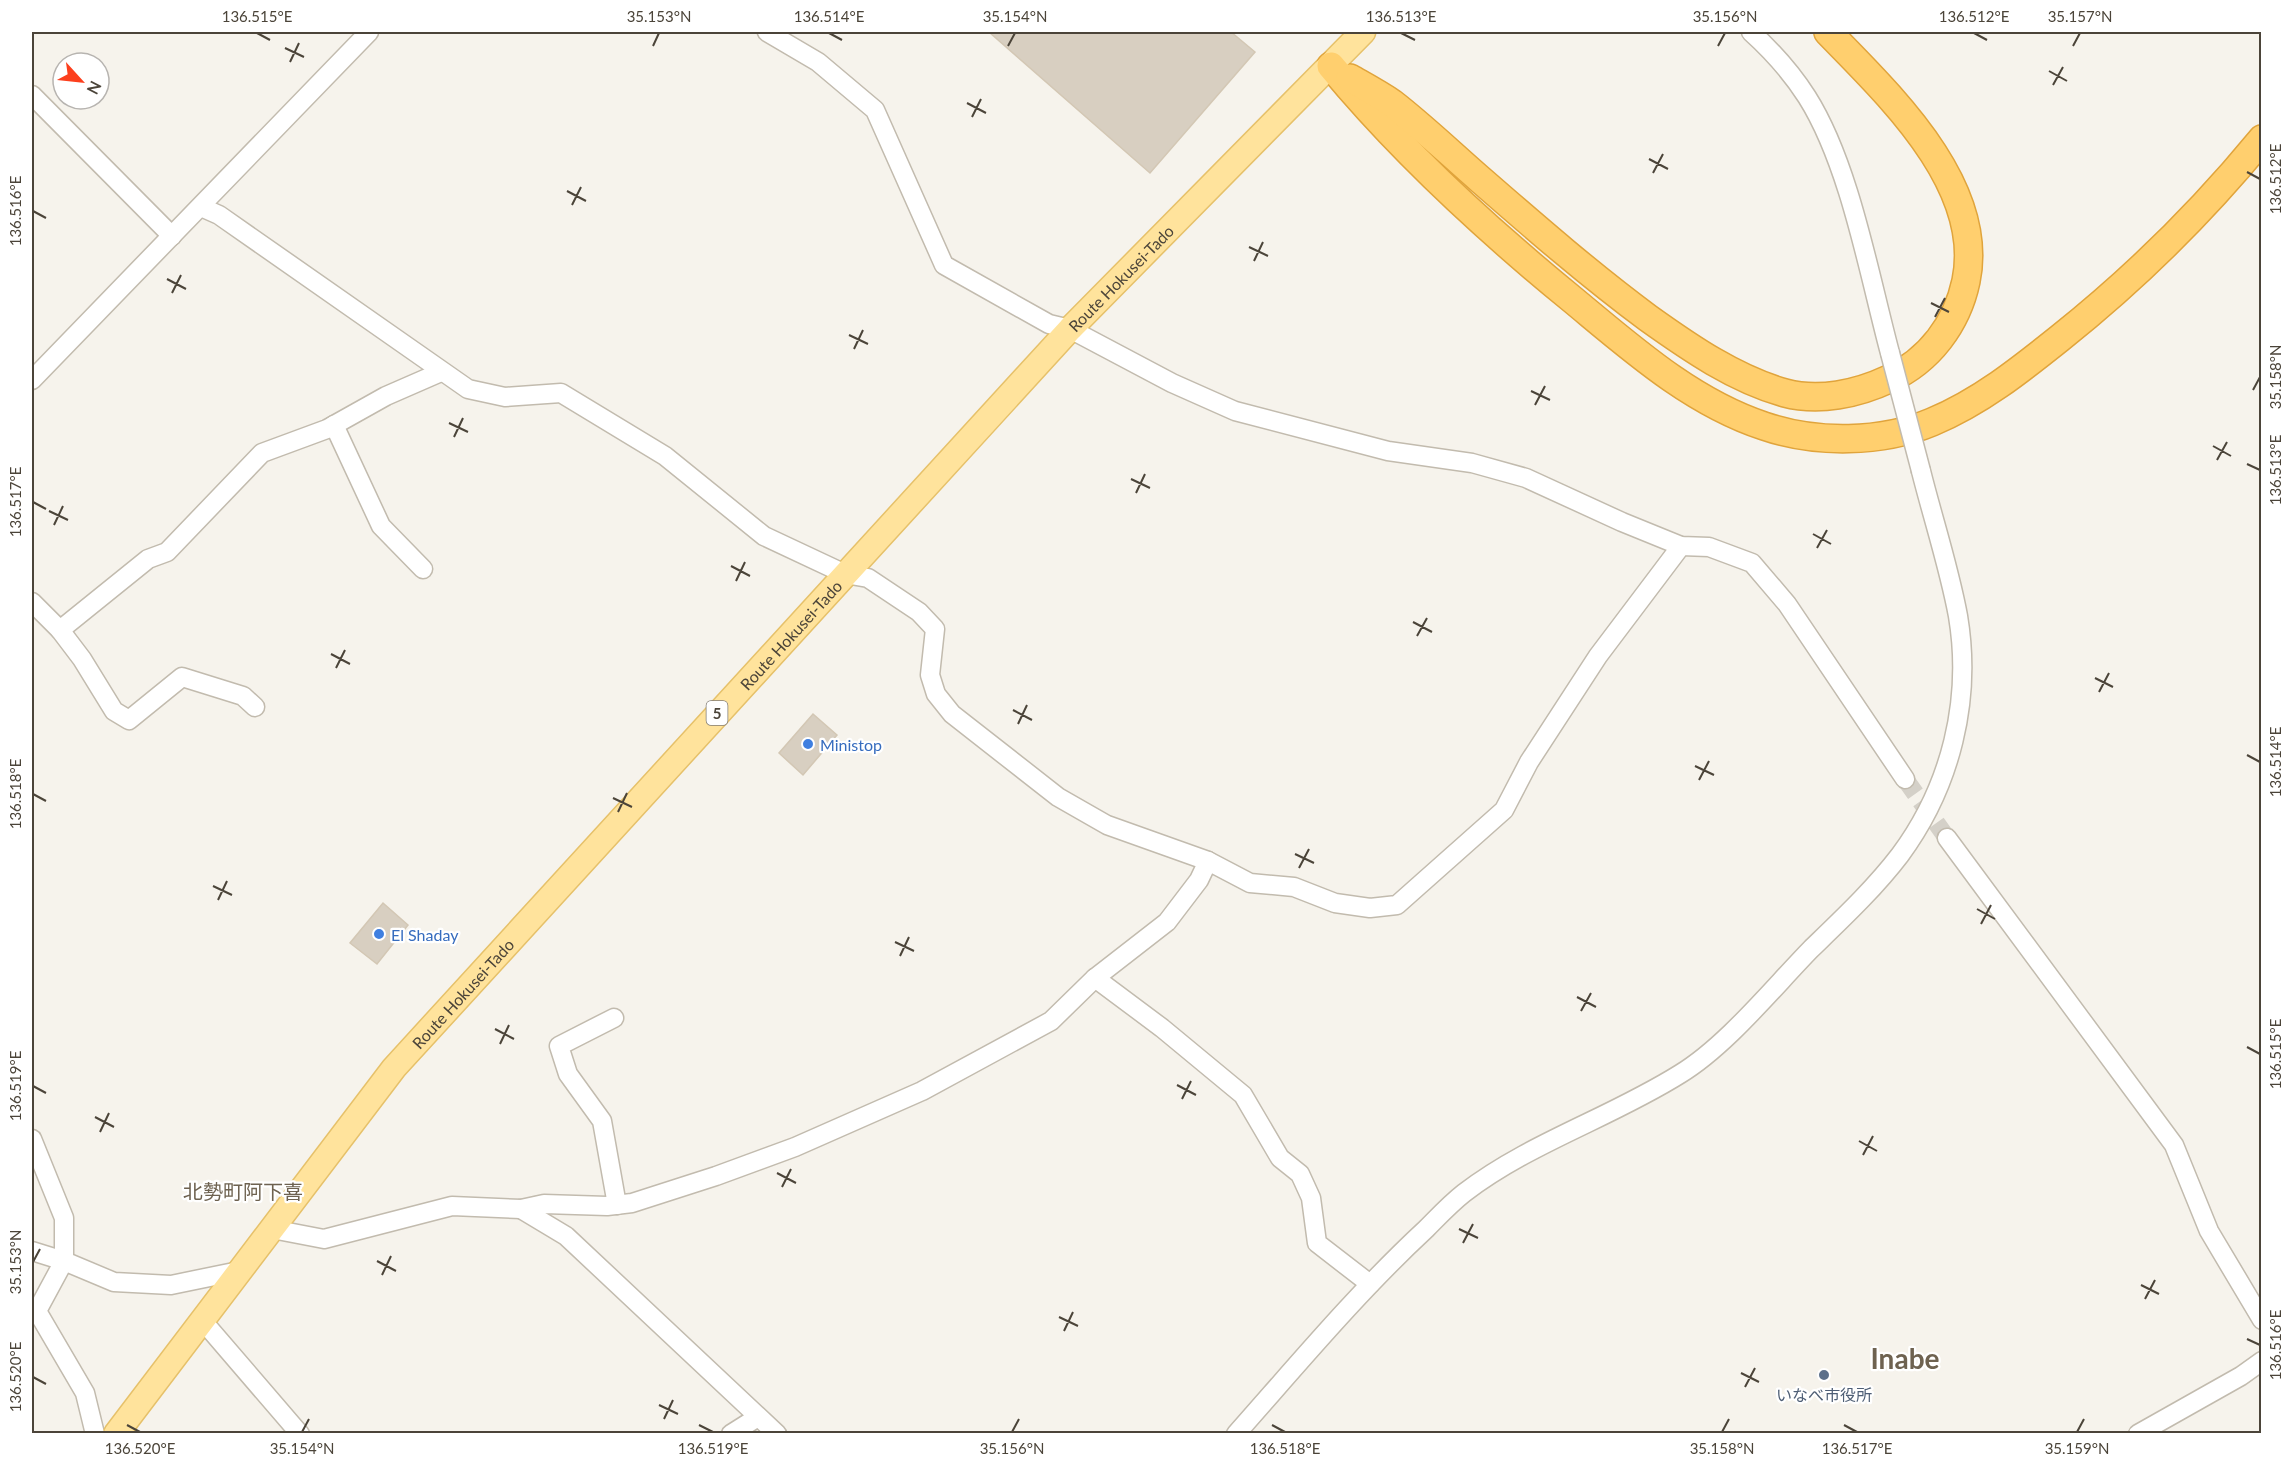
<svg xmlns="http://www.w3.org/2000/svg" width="2293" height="1465" viewBox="0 0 2293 1465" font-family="Lato,'Noto Sans JP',sans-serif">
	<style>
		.building { fill: #d8cfc1; stroke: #d3c7b4; stroke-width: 1.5 }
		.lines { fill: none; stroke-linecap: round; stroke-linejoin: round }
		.minor-tunnel { stroke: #d4d0c8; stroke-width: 18; stroke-dasharray: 18 9; stroke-linecap: butt }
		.minor-casing { stroke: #c2bbae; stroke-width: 21 }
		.major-casing { stroke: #e6c16a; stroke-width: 27 }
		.highway-casing { stroke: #e0a43c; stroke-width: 30 }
		.minor { stroke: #fff; stroke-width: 18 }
		.major { stroke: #ffe39c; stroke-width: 24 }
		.highway { stroke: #ffcf6e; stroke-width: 27 }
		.minor-bridge-casing { stroke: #c2bbae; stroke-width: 21; stroke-linecap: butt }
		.minor-bridge { stroke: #fff; stroke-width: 18 }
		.ticks { fill: none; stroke: #4b4439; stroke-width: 2 }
		.shop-dot { fill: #3f7fe0; stroke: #fff; stroke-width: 2 }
		.service-dot { fill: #5c6f8a; stroke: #fff; stroke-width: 2 }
		.labels { text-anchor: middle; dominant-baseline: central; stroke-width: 4.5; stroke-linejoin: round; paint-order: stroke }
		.shield { fill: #fff; stroke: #817c74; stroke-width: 1.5 }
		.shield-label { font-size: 15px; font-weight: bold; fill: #4b4439 }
		.street-label { font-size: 16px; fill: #4b4439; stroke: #fff }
		.shop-label { font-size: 16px; fill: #366cbe; stroke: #fff; text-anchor: start }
		.service-label { font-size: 16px; fill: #4e5e75; stroke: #fff }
		.quarter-label { font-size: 20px; fill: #6e6250; stroke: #fff }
		.town-label { font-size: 28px; font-weight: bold; fill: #6e6250; stroke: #fff }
		.neatline { fill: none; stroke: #4b4439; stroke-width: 2 }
		.ticks-label { font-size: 15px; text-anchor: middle; fill: #4b4439 }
	</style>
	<rect width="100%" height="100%" fill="#f6f3ec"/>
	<!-- building -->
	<g class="building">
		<path d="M 989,32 L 1231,32 L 1255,52 L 1150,173 Z"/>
		<path d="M 813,714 L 837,735 L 803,775 L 779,753 Z"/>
		<path d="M 383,903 L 408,925 L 377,964 L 350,943 Z"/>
	</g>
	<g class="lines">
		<!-- minor-tunnel -->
		<path class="minor-tunnel" d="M 1905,779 L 1947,838"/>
		<!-- minor casing -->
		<g class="minor-casing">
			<g id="minor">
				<path d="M 767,32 L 818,62 L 875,110 L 944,265 L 1049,324 L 1070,329 L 1172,383 L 1235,411 L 1388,451 L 1472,463 L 1526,478 L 1622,522 L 1681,546 L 1709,547 L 1752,563 L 1787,604 L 1905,779"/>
				<path d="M 1751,32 C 1772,51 1791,72 1807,97 C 1850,165 1869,275 1890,353"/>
				<path d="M 32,95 L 172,236"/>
				<path d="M 201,207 L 219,215 L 468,389 L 505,397 L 561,393 L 665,456 L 764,536 L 845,574 L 868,578 L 919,612 L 935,629 L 930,675 L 936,694 L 952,714 L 1058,797 L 1107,825 L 1208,861 L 1250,883 L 1294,887 L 1335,903 L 1370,908 L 1397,905 L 1504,810 L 1529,762 L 1598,656 L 1681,546"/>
				<path d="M 32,380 L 369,32"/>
				<path d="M 334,425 L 381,526 L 423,569"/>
				<path d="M 32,602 L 60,630 L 148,559 L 167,552 L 262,453 L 327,429 L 386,396 L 441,372"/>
				<path d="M 60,630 L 82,659 L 114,711 L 129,720 L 182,677 L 243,696 L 255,707"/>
				<path d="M 1947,838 L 2174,1145 L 2209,1231 L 2262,1320"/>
				<path d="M 1095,978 L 1162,1028 L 1243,1095 L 1280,1158 L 1300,1174 L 1311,1198 L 1317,1243 L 1370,1284"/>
				<path d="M 614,1018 L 559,1046 L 568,1074 L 602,1121 L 617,1205"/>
				<path d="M 32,1139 L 64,1218 L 64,1261 L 37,1311 L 85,1393 L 95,1434"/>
				<path d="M 521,1209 L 566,1236 L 777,1434"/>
				<path d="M 272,1229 L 324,1239 L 452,1206 L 521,1209 L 544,1204 L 607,1206 L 632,1203 L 716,1176 L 795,1147 L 922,1091 L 1051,1021 L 1095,978 L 1167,922 L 1199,880 L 1208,861"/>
				<path d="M 32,1251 L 64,1261 L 114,1282 L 171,1285 L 239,1271"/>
				<path d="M 202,1320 L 300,1434"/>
				<path d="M 731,1434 L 758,1417"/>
				<path d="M 1236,1434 C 1298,1364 1358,1292 1426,1229 C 1438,1217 1450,1204 1464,1193 C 1529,1143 1610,1118 1680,1074 C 1726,1046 1772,989 1811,949 C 1842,919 1874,889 1900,855 C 1951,786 1972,700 1958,616 C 1949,567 1933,519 1921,471"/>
				<path d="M 2138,1434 L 2241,1376 L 2262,1361"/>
			</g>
		</g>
		<!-- major casing -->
		<g class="major-casing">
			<g id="major">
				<path id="s1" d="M 116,1434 L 394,1068 L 1070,329 L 1363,32"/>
			</g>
		</g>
		<!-- highway casing -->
		<g class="highway-casing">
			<g id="highway">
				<path d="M 1331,66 C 1403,153 1486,229 1573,300 C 1631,348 1691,402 1764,426 C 1816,444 1882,443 1932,422 C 1980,402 2020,370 2060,338 C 2134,279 2202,212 2262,139"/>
				<path d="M 1350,78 C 1364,86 1379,94 1392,103 C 1423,127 1452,155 1482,181 C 1536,228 1590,275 1648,318 C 1690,348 1735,379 1785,393 C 1819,402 1857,394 1889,379 C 1929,361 1957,324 1966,281 C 1986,185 1888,94 1828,32"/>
			</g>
		</g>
		<!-- minor -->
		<use href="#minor" class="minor"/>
		<!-- major -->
		<use href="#major" class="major"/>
		<!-- highway -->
		<use href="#highway" class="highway"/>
		<!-- minor-bridge casing -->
		<g class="minor-bridge-casing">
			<path id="minor-bridge" d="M 1890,353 L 1921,471"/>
		</g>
		<!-- minor-bridge -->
		<use href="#minor-bridge" class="minor-bridge"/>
	</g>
	<!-- ticks -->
	<path class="ticks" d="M 257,33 L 270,40M 829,33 L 842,40M 1401,33 L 1415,40M 1974,33 L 1987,40M 653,46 L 659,33M 1008,46 L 1015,33M 1718,46 L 1725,33M 2073,46 L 2080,33M 285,48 L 304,57M 290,62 L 299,43M 2049,71 L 2067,81M 2053,85 L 2063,67M 967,103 L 986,113M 972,117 L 981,99M 1649,159 L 1668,169M 2247,172 L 2260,179M 1653,173 L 1663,154M 567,191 L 586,201M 572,205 L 581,187M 33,211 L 46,218M 1249,247 L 1268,256M 1254,261 L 1263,242M 167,279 L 186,289M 172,293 L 181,275M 1931,303 L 1949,312M 1935,317 L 1945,298M 849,335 L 868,344M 854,349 L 863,330M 2253,390 L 2260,377M 1531,391 L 1550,400M 1535,405 L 1545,386M 449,423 L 468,432M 454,437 L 463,418M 2213,446 L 2231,456M 2217,460 L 2227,442M 2247,464 L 2260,470M 1131,479 L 1150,488M 1136,493 L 1145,474M 33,502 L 46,509M 49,511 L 68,520M 54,525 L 63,506M 1813,534 L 1831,544M 1817,548 L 1827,530M 731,566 L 750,576M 736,581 L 745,562M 1413,622 L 1432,632M 1417,636 L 1427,618M 331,654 L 350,664M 336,668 L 345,650M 2095,678 L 2113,687M 2099,692 L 2109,673M 1013,710 L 1032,720M 1018,724 L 1027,705M 2247,755 L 2260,762M 1695,766 L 1714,775M 1699,780 L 1709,761M 33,794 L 46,801M 613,798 L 632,807M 618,812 L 627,793M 1295,854 L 1314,863M 1299,868 L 1309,849M 213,886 L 232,895M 218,900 L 227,881M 1977,909 L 1995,919M 1981,924 L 1991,905M 895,942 L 914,951M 900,956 L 909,937M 1577,997 L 1596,1007M 1581,1011 L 1591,993M 495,1029 L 514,1039M 500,1044 L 509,1025M 2247,1047 L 2260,1054M 1177,1085 L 1196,1095M 33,1086 L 46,1093M 1182,1099 L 1191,1081M 95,1117 L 114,1127M 100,1132 L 109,1113M 1859,1141 L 1877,1151M 1863,1155 L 1873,1136M 777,1173 L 796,1183M 782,1187 L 791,1169M 1459,1229 L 1478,1238M 1463,1243 L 1473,1224M 377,1261 L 396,1271M 33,1262 L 40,1249M 382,1275 L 391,1256M 2141,1285 L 2159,1294M 2145,1299 L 2155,1280M 1059,1317 L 1078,1326M 1064,1331 L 1073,1312M 2247,1339 L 2260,1345M 1741,1373 L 1759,1382M 33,1377 L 46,1384M 1745,1387 L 1755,1368M 659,1405 L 678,1414M 664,1419 L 673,1400M 127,1425 L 140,1432M 699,1425 L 713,1432M 1272,1425 L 1285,1432M 1844,1425 L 1857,1432M 302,1432 L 309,1419M 1012,1432 L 1019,1419M 1722,1432 L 1729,1419M 2077,1432 L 2084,1419"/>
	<!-- markers -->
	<g class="shop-dot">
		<circle cx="808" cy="744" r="6"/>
		<circle cx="379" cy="934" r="6"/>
	</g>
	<circle class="service-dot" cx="1824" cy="1375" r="6"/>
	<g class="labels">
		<!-- shield labels -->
		<rect class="shield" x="706.5" y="701" width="21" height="24" rx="4.5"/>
		<g class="shield-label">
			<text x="717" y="713">5</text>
		</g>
		<!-- street labels -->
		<g class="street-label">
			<text stroke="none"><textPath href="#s1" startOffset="1533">Route Hokusei-Tado</textPath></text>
			<text stroke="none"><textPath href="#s1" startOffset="1047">Route Hokusei-Tado</textPath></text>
			<text stroke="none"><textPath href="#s1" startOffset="561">Route Hokusei-Tado</textPath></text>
		</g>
		<!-- shop labels -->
		<g class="shop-label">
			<text x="820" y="744">Ministop</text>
			<text x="391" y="934">El Shaday</text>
		</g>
		<!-- service labels -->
		<g class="service-label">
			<text x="1824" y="1394">いなべ市役所</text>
		</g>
		<!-- quarter labels -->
		<g class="quarter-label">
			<text x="243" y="1191">北勢町阿下喜</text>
		</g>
		<!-- town labels -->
		<g class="town-label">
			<text x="1905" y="1358">Inabe</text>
		</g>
	</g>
	<!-- border -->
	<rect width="2293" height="1465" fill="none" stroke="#ffffff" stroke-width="66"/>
	<!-- north arrow -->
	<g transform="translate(81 81) rotate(117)"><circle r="28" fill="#ffffff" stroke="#b7b4b0" stroke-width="1.5"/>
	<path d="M0-4.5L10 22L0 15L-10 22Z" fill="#fc3f1d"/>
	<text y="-9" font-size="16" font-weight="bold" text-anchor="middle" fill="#4b4439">N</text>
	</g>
	<rect x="33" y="33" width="2227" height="1399" class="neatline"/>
	<g class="ticks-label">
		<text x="257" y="22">136.515°E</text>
		<text x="659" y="22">35.153°N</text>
		<text x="829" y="22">136.514°E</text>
		<text x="1015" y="22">35.154°N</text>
		<text x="1401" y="22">136.513°E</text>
		<text x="1725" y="22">35.156°N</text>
		<text x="1974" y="22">136.512°E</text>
		<text x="2080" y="22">35.157°N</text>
		<text transform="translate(2276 179) rotate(-90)" y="5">136.512°E</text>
		<text transform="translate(16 211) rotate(-90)" y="5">136.516°E</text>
		<text transform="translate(2276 377) rotate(-90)" y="5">35.158°N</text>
		<text transform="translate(2276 470) rotate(-90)" y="5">136.513°E</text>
		<text transform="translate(16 502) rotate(-90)" y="5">136.517°E</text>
		<text transform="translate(2276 762) rotate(-90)" y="5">136.514°E</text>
		<text transform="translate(16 794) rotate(-90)" y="5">136.518°E</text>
		<text transform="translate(2276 1054) rotate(-90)" y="5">136.515°E</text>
		<text transform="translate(16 1086) rotate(-90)" y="5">136.519°E</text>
		<text transform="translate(16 1262) rotate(-90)" y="5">35.153°N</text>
		<text transform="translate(2276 1345) rotate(-90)" y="5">136.516°E</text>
		<text transform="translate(16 1377) rotate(-90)" y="5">136.520°E</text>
		<text x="140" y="1454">136.520°E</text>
		<text x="302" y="1454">35.154°N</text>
		<text x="713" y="1454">136.519°E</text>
		<text x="1012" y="1454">35.156°N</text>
		<text x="1285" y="1454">136.518°E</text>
		<text x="1722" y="1454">35.158°N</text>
		<text x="1857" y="1454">136.517°E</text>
		<text x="2077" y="1454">35.159°N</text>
	</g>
</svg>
